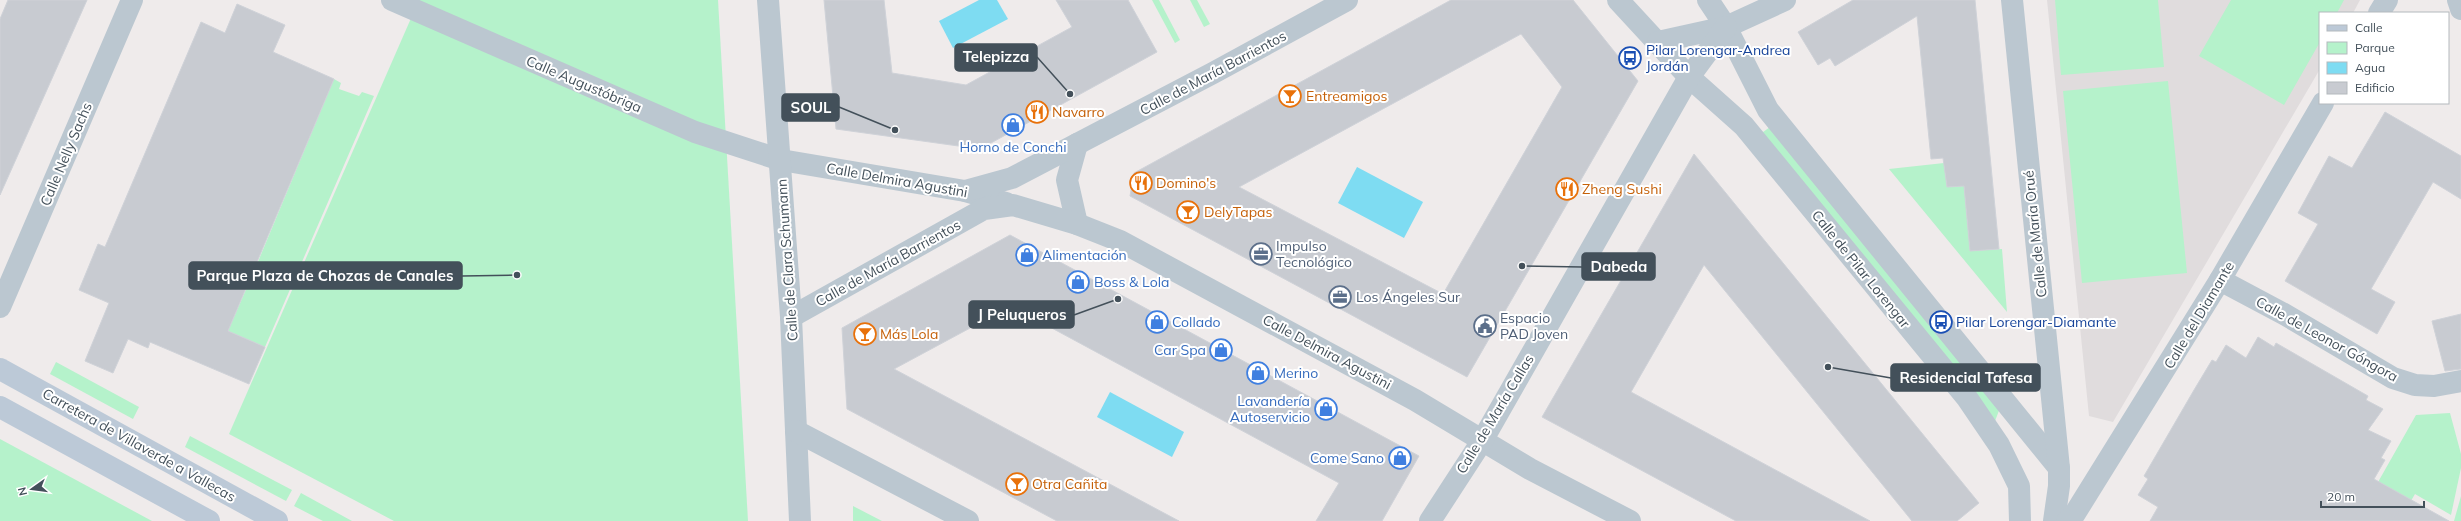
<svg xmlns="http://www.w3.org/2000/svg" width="2461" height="521" viewBox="0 0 2461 521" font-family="Mulish,sans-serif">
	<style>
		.education { fill: #e0dcdd }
		.green { fill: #b5f2cb }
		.water { fill: #7edcf2 }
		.building { fill: #c8cbd1; stroke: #cfd2d8; fill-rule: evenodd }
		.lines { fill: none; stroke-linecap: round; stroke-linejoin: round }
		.minor { stroke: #bbc7d0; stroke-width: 22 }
		.secondary { stroke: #bcc9d7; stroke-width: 22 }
		.labels { text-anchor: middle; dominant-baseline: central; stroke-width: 4; stroke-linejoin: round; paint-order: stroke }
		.transit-label { font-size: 14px; fill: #164399; stroke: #fff; text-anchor: start }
		.street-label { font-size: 14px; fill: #43505a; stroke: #fff }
		.food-label { font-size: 14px; fill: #c56008; stroke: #fff; text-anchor: start }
		.shop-label { font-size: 14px; fill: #366cbe; stroke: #fff; text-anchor: start }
		.service-label { font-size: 14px; fill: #4e5e75; stroke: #fff; text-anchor: start }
		.leader { fill: none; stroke: #43505a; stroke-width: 1.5 }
		.callout-dot { fill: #43505a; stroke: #fff; stroke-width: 1.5 }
		.callout { fill: #43505a; stroke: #43505a; stroke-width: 1.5 }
		.callout-label { font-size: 15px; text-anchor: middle; font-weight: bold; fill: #fff }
	</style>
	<rect width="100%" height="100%" fill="#efebeb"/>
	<!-- education -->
	<path class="education" d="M 2047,0 L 2360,0 L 2353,13 L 2320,13 L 2320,69 L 2113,422 L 2089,416 Z"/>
	<!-- green -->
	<g class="green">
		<path d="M 419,0 L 718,0 L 748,521 L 394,521 L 229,434 Z"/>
		<path d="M 1152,0 L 1159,0 L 1180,40 L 1175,43 Z"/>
		<path d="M 1190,0 L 1197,0 L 1210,24 L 1204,27 Z"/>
		<path d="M 2055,0 L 2158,0 L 2164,67 L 2061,75 Z"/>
		<path d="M 2231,0 L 2344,0 L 2337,13 L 2320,13 L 2320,42 L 2284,105 L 2199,56 Z"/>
		<path d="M 334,79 L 341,83 L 339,89 L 359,96 L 362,92 L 374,96 L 265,347 L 228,331 L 251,278 L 269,285 L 274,271 L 257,264 Z"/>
		<path d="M 2168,81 L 2187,273 L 2082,283 L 2063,91 Z"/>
		<path d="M 1770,127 L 2000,408 L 1995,421 L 1759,135 Z"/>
		<path d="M 1944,163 L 1947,187 L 1964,186 L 1970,251 L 2002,249 L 2007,312 L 1889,169 Z"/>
		<path d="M 56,362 L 139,407 L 133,419 L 50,374 Z"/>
		<path d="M 2450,413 L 2461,454 L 2461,468 L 2451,515 L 2415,494 L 2399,521 L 2356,521 L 2416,415 Z"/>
		<path d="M 190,436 L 292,490 L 286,501 L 185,447 Z"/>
		<path d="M 0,439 L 152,521 L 0,521 Z"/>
		<path d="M 301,493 L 352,521 L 323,521 L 294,506 Z"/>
		<path d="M 2461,496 L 2461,521 L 2454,521 Z"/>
		<path d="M 853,506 L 882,521 L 853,521 Z"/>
	</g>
	<!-- water -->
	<g class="water">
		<path d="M 979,0 L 997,0 L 1008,19 L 953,48 L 939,21 Z"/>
		<path d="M 1357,167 L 1423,202 L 1404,238 L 1338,203 Z"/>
		<path d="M 1110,392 L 1184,432 L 1172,457 L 1097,417 Z"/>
	</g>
	<!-- building -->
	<g class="building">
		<path d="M 8,0 L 87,0 L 0,195 L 0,19 Z"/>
		<path d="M 824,0 L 884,0 L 892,73 L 966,85 L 1072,27 L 1056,0 L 1128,0 L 1157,52 L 980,149 L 836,129 Z"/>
		<path d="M 1451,0 L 1573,0 L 1638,81 L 1467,377 L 1130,196 L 1134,173 ZM 1521,34 L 1562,87 L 1443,294 L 1239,187 Z"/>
		<path d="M 1853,0 L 1975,0 L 1999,249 L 1970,251 L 1964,186 L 1947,187 L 1943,158 L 1931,159 L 1917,16 L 1835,66 L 1830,58 L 1818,65 L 1798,32 Z"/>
		<path d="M 237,4 L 285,25 L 273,52 L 334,79 L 228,331 L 265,347 L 249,384 L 150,342 L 148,348 L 128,339 L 113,373 L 85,361 L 109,303 L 79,290 L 98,244 L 105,247 L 201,22 L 225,33 Z"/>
		<path d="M 2385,112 L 2461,156 L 2461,199 L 2433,182 L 2371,289 L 2395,302 L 2377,334 L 2285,281 L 2318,224 L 2298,213 L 2329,156 L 2352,168 Z"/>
		<path d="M 1694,154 L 1979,503 L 1957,521 L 1912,521 L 1704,265 L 1631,392 L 1870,521 L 1736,521 L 1542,417 Z"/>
		<path d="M 1010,235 L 1419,456 L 1382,521 L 1316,521 L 1339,483 L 1011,306 L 894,369 L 1179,521 L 1057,521 L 847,409 L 842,328 Z"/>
		<path d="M 2461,314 L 2461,369 L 2445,371 L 2432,321 Z"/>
		<path d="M 2258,337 L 2274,347 L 2276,343 L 2368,396 L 2366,400 L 2383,409 L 2368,430 L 2391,441 L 2381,458 L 2385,460 L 2374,479 L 2449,521 L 2150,521 L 2158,507 L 2138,495 L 2148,479 L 2144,476 L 2194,390 L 2212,360 L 2216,362 L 2226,345 L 2246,358 Z"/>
	</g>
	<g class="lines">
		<!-- minor -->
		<g class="minor">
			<path d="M 392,0 L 695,132 L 781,160 L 965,191 L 1006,203"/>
			<path d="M 768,0 L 791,317 L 800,521"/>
			<path d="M 1618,0 L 1689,77 L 1744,126 L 1967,398 L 1999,445 L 2019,486 L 2020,521"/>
			<path d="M 1708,0 L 1726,27 L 1768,110 L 2059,468"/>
			<path d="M 2012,0 L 2059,468 L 2059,486 L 2054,521"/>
			<path d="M 2458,0 L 2461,9"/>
			<path d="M 2379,13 L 2387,0"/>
			<path d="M 1658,42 L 1726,27 L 1785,0"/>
			<path d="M 1077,144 L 1067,180 L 1077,224"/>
			<path d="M 965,191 L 1012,178 L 1213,73 L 1347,0"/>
			<path d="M 2220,280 L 2284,314 L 2393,378 L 2415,385 L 2434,386 L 2461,381"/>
			<path d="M 0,307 L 132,0"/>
			<path d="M 791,317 L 984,209 L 1013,205 L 1077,224 L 1120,241 L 1415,400 L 1530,469 L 1630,521"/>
			<path d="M 796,431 L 968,521"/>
			<path d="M 1430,521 L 1482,441 L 1689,77 L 1726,27"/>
			<path d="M 2067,521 L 2074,515 L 2220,280 L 2323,103"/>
		</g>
		<!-- secondary -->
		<g class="secondary">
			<path d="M 0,369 L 277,521"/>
			<path d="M 0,407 L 209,521"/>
		</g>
	</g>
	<!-- icons -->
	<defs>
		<g id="bus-ring" transform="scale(1.15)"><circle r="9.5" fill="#fff" stroke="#1a4fb4" stroke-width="1.5"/><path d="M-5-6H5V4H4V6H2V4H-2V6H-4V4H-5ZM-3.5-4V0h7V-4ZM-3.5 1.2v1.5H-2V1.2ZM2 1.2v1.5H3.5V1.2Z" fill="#1a4fb4"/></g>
		<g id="bar-ring" transform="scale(1.15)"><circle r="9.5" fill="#fff" stroke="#e8710a" stroke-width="1.5"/><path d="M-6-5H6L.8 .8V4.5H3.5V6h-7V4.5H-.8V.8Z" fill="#e8710a"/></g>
		<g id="restaurant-ring" transform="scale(1.15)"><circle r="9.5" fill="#fff" stroke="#e8710a" stroke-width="1.5"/><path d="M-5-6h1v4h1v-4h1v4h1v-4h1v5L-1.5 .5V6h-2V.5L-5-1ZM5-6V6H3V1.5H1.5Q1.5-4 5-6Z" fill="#e8710a"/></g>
		<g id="shop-ring" transform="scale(1.15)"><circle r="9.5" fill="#fff" stroke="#3f7fe0" stroke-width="1.5"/><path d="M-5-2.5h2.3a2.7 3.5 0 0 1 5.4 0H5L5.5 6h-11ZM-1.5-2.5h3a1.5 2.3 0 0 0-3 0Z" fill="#3f7fe0"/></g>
		<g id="office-ring" transform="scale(1.15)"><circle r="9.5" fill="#fff" stroke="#5c6f8a" stroke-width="1.5"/><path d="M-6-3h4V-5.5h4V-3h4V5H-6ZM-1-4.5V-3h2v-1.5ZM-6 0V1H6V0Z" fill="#5c6f8a"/></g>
		<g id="civic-ring" transform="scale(1.15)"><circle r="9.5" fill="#fff" stroke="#5c6f8a" stroke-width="1.5"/><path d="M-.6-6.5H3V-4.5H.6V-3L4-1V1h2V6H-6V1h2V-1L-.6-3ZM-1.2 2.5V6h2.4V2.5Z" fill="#5c6f8a"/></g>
	</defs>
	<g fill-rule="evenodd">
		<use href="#bus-ring" x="1630" y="58"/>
		<use href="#bar-ring" x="1290" y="96"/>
		<use href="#restaurant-ring" x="1037" y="112"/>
		<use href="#shop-ring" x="1013" y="125"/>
		<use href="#restaurant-ring" x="1141" y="183"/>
		<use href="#restaurant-ring" x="1567" y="189"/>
		<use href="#bar-ring" x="1188" y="212"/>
		<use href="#office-ring" x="1261" y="254"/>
		<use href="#shop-ring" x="1027" y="255"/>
		<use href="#shop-ring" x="1078" y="282"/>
		<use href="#office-ring" x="1340" y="297"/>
		<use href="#shop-ring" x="1157" y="322"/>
		<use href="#bus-ring" x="1941" y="322"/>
		<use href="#civic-ring" x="1485" y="326"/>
		<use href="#bar-ring" x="865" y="334"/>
		<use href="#shop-ring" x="1221" y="350"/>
		<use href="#shop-ring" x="1258" y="373"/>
		<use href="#shop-ring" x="1326" y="409"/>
		<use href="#shop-ring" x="1400" y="458"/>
		<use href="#bar-ring" x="1017" y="484"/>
	</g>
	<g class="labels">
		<!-- transit labels -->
		<g class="transit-label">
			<text x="1646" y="50">Pilar Lorengar-Andrea<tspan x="1646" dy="16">Jordán</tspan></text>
			<text x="1956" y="322">Pilar Lorengar-Diamante</text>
		</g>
		<!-- street labels -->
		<g class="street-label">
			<text transform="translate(1213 73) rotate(-28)">Calle de María Barrientos</text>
			<text transform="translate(584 84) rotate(23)">Calle Augustóbriga</text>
			<text transform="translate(66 154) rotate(-67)">Calle Nelly Sachs</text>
			<text transform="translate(897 180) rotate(10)">Calle Delmira Agustini</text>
			<text transform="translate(2035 234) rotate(-96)">Calle de María Orué</text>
			<text transform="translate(787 260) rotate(-94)">Calle de Clara Schumann</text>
			<text transform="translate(888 263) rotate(-29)">Calle de María Barrientos</text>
			<text transform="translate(1861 269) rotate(51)">Calle de Pilar Lorengar</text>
			<text transform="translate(2199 315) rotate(-59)">Calle del Diamante</text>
			<text transform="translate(2327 339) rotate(29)">Calle de Leonor Góngora</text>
			<text transform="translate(1327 352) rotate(28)">Calle Delmira Agustini</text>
			<text transform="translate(1495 414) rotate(-59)">Calle de María Callas</text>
			<text transform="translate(139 445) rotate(29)">Carretera de Villaverde a Vallecas</text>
		</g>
		<!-- food labels -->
		<g class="food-label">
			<text x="1306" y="96">Entreamigos</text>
			<text x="1052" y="112">Navarro</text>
			<text x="1156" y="183">Domino's</text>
			<text x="1582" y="189">Zheng Sushi</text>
			<text x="1204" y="212">DelyTapas</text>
			<text x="880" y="334">Más Lola</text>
			<text x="1032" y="484">Otra Cañita</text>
		</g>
		<!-- shop labels -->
		<g class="shop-label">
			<text x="1013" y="147" text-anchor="middle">Horno de Conchi</text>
			<text x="1042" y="255">Alimentación</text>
			<text x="1094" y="282">Boss &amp; Lola</text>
			<text x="1172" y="322">Collado</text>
			<text x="1206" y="350" text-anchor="end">Car Spa</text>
			<text x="1274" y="373">Merino</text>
			<text x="1310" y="401" text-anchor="end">Lavandería<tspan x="1310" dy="16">Autoservicio</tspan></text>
			<text x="1384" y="458" text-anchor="end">Come Sano</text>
		</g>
		<!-- service labels -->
		<g class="service-label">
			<text x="1276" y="246">Impulso<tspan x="1276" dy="16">Tecnológico</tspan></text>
			<text x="1356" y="297">Los Ángeles Sur</text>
			<text x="1500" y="318">Espacio<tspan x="1500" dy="16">PAD Joven</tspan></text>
		</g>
	</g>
	<!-- callouts -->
	<path class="leader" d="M1070 94L1037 57M895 130L839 107M1522 266L1582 267M517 275L462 276M1118 299L1074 315M1828 367L1891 378"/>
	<g class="callout-dot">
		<circle cx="1070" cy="94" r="4"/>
		<circle cx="895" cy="130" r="4"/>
		<circle cx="1522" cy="266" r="4"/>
		<circle cx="517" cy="275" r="4"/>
		<circle cx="1118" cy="299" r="4"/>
		<circle cx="1828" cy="367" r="4"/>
	</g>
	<g class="callout">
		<rect x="955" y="44" width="82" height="27" rx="4"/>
		<rect x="782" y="94" width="57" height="27" rx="4"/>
		<rect x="1582" y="253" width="73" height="27" rx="4"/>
		<rect x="189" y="262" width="273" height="27" rx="4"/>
		<rect x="969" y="301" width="105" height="27" rx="4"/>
		<rect x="1891" y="364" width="149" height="27" rx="4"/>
	</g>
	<g class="callout-label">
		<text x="996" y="62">Telepizza</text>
		<text x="811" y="113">SOUL</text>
		<text x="1619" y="272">Dabeda</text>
		<text x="325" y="281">Parque Plaza de Chozas de Canales</text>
		<text x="1022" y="320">J Peluqueros</text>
		<text x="1966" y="383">Residencial Tafesa</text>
	</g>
	<!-- legend -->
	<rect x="2319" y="12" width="130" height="92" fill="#ffffff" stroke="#b4b9bd"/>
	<rect x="2327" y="25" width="20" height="6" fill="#bcc9d7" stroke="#b4b9bd"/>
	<text x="2355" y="32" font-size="12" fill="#43505a">Calle</text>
	<rect x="2327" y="42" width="20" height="12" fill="#b5f2cb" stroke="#b4b9bd"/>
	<text x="2355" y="52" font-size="12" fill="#43505a">Parque</text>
	<rect x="2327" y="62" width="20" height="12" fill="#7edcf2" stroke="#b4b9bd"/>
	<text x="2355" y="72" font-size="12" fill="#43505a">Agua</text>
	<rect x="2327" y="82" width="20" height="12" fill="#c8cbd1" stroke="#b4b9bd"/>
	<text x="2355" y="92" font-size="12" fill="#43505a">Edificio</text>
	<!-- north arrow -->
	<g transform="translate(32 489) rotate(256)" stroke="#ffffff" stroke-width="3" paint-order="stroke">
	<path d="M0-3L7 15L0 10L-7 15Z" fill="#43505a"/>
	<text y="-6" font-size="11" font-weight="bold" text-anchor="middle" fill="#43505a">N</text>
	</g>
	<!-- scale -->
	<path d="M2321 501v6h103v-6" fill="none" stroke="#43505a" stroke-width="2"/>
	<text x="2327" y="501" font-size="12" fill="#43505a" stroke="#ffffff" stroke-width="3" paint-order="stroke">20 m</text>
</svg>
